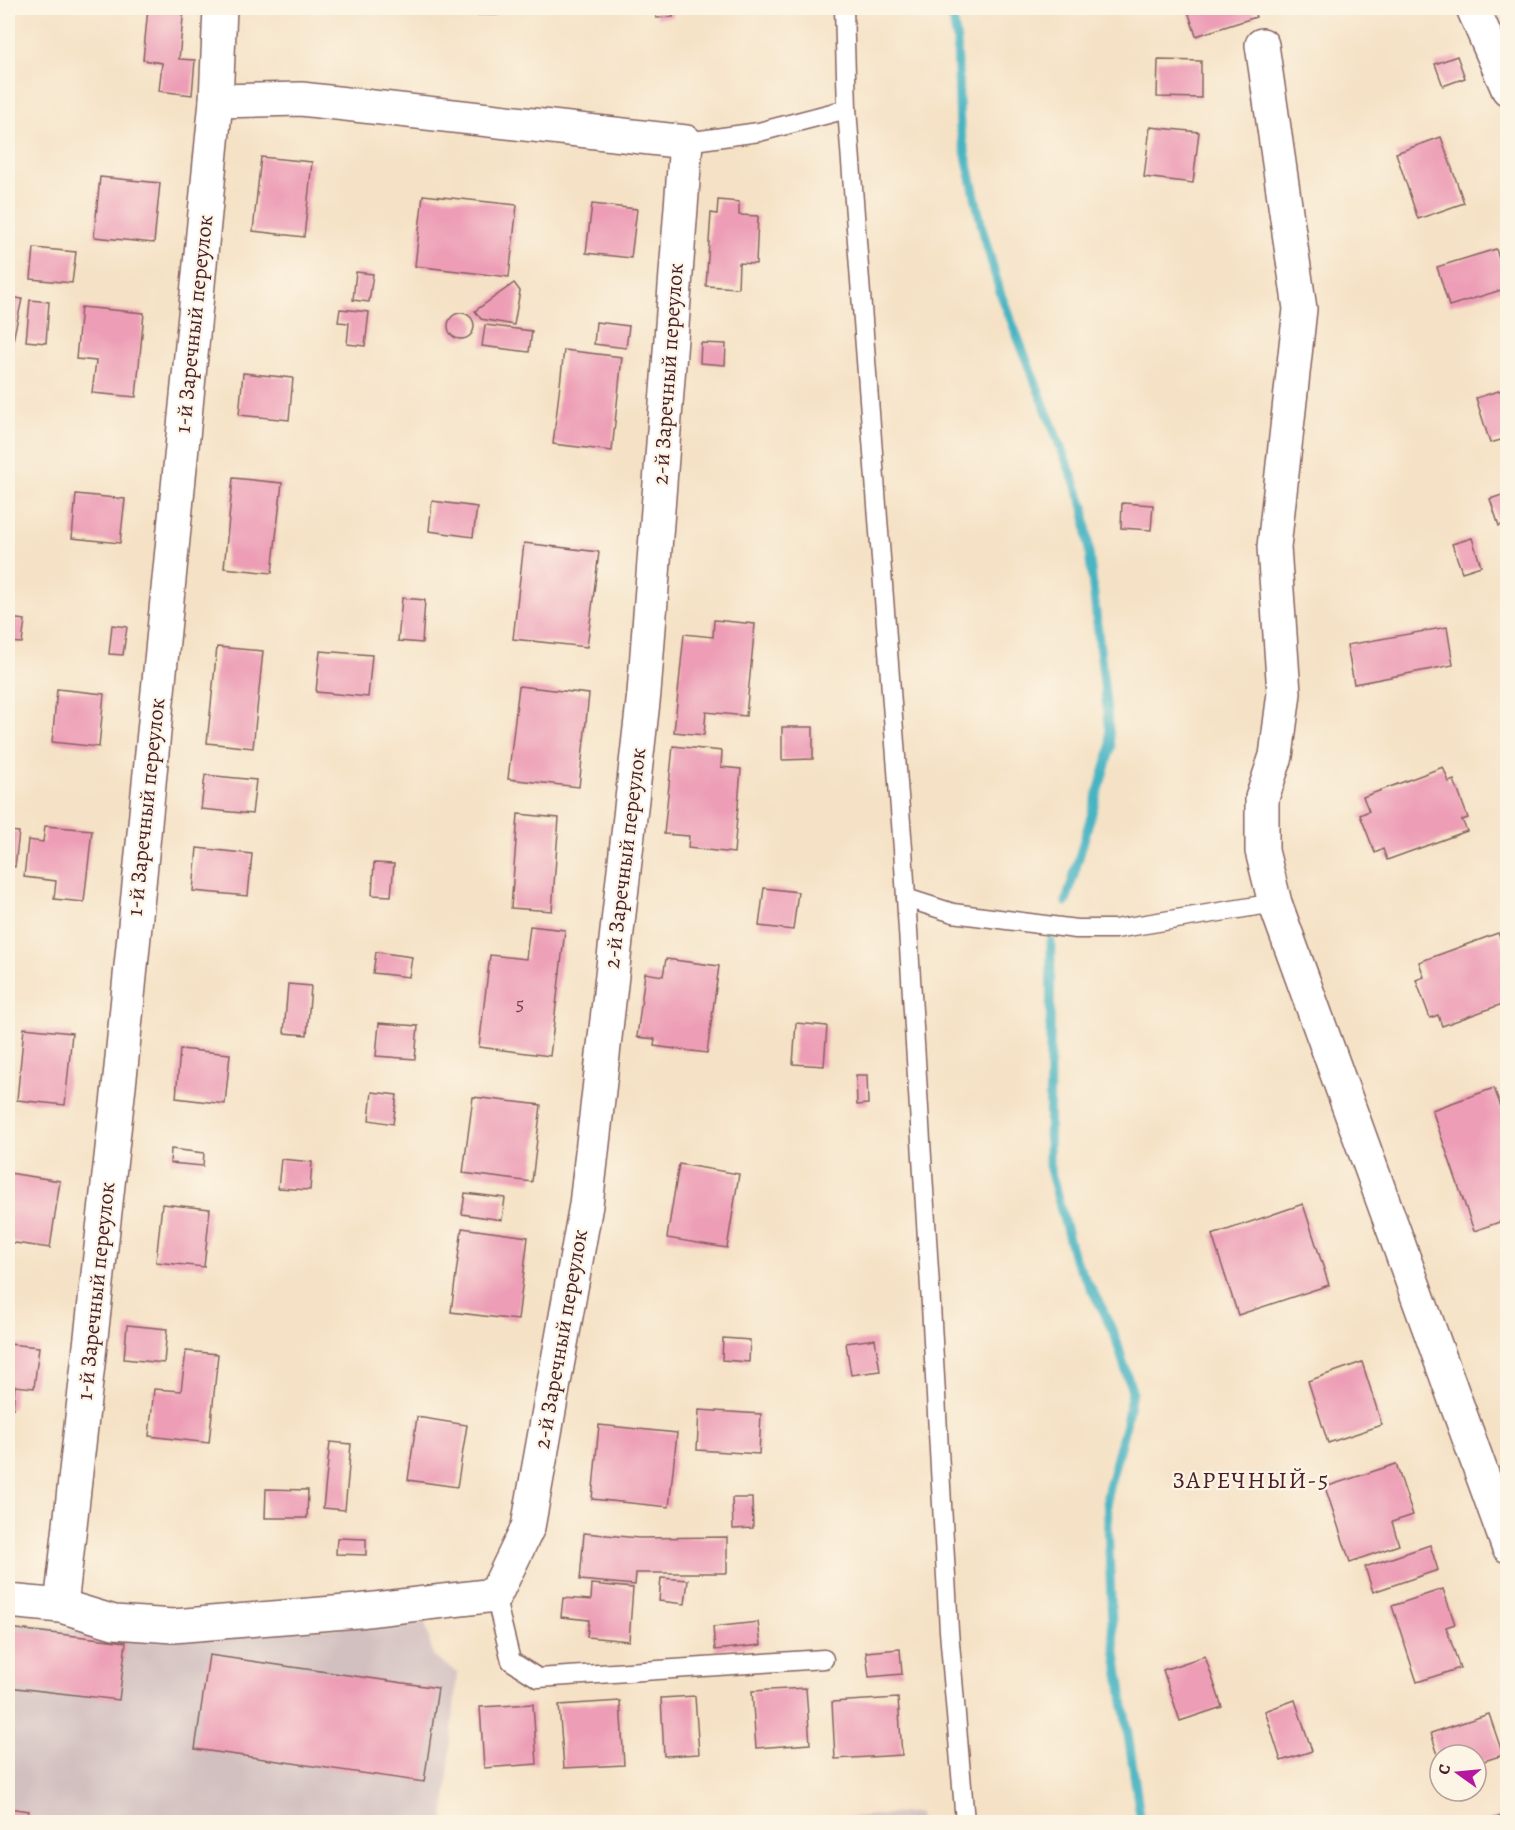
<svg xmlns="http://www.w3.org/2000/svg" width="1515" height="1830" viewBox="0 0 1515 1830" font-family="Alegreya,serif">
	<style>
		.industrial { fill: #d2bfc0 }
		.lines { fill: none; stroke-linecap: round; stroke-linejoin: round }
		.stream { stroke: #46b4c2; stroke-width: 9 }
		.building { fill: #ed9eb6 }
		.lane-casing { stroke: #866361; stroke-width: 21 }
		.street-casing { stroke: #866361; stroke-width: 36 }
		.lane { stroke: #fff; stroke-width: 18 }
		.street { stroke: #fff; stroke-width: 33 }
		.labels { text-anchor: middle; dominant-baseline: central; stroke-width: 4.5; stroke-linejoin: round; paint-order: stroke }
		.number-label { font-size: 20px; fill: #733f4e }
		.street-label { font-size: 22px; fill: #4a1f2b; stroke: #fcf5e5 }
		.neighbourhood-label { font-size: 24px; letter-spacing: 1.5px; fill: #4a1f2b; stroke: #fcf5e5 }
	</style>
	<rect width="100%" height="100%" fill="#fcf5e5"/>
	<filter id="ink" filterUnits="userSpaceOnUse"><feTurbulence type="fractalNoise" baseFrequency=".0167" numOctaves="2"/><feDisplacementMap in="SourceGraphic" scale="12" xChannelSelector="R" yChannelSelector="G"/><feConvolveMatrix kernelMatrix="1 2 1 2 8 2 1 2 1" color-interpolation-filters="sRGB"/></filter>
	<filter id="wash" filterUnits="userSpaceOnUse"><feTurbulence type="fractalNoise" baseFrequency=".008" numOctaves="4" result="noise"/><feDisplacementMap in="SourceGraphic" scale="24" xChannelSelector="R" yChannelSelector="G"/><feGaussianBlur stdDeviation="1.35" result="paint"/><feColorMatrix in="noise" values="0 0 0 0 0 0 0 0 0 0 0 0 0 0 0 0 0 1.4 0 .05"/><feComposite in="paint" operator="in"/></filter>
	<g filter="url(#wash)">
		<rect width="100%" height="100%" fill="#f5e2c6"/>
		<!-- industrial -->
		<g class="industrial">
			<path d="M 425,1621 L 433,1656 L 457,1673 L 444,1822 L 8,1822 L 8,1622 L 155,1641 Z"/>
			<path d="M 919,1812 L 920,1822 L 766,1822 L 823,1819 Z"/>
		</g>
		<g class="lines">
			<!-- stream -->
			<g class="stream">
				<path d="M 951,8 L 957,41 L 960,128 L 982,228 L 1000,292 L 1084,507 L 1111,747 L 1066,902"/>
				<path d="M 1051,941 L 1049,1165 L 1074,1258 L 1103,1310 L 1116,1339 L 1132,1391 L 1126,1424 L 1107,1495 L 1112,1626 L 1141,1822"/>
			</g>
		</g>
		<g id="blocks">
			<!-- building -->
			<g class="building">
				<path d="M 148,8 L 184,8 L 179,59 L 195,60 L 192,95 L 159,91 L 162,63 L 143,60 Z"/>
				<path d="M 429,8 L 497,8 L 497,15 L 429,14 Z"/>
				<path d="M 656,8 L 672,8 L 673,17 L 656,18 Z"/>
				<path d="M 1187,8 L 1253,8 L 1256,17 L 1196,36 Z"/>
				<path d="M 1457,56 L 1465,78 L 1443,86 L 1435,64 Z"/>
				<path d="M 1158,60 L 1201,61 L 1201,98 L 1157,97 Z"/>
				<path d="M 1150,127 L 1199,132 L 1193,183 L 1144,177 Z"/>
				<path d="M 1441,137 L 1464,203 L 1418,219 L 1396,153 Z"/>
				<path d="M 261,157 L 312,162 L 304,237 L 253,231 Z"/>
				<path d="M 100,177 L 160,183 L 154,243 L 94,237 Z"/>
				<path d="M 423,195 L 517,205 L 509,277 L 415,266 Z"/>
				<path d="M 718,200 L 739,202 L 739,215 L 758,216 L 756,264 L 739,263 L 738,288 L 706,286 L 711,213 L 717,214 Z"/>
				<path d="M 592,204 L 637,209 L 631,258 L 586,253 Z"/>
				<path d="M 34,248 L 76,252 L 72,283 L 31,279 Z"/>
				<path d="M 1496,249 L 1508,288 L 1449,306 L 1437,267 Z"/>
				<path d="M 356,272 L 373,274 L 369,302 L 353,300 Z"/>
				<path d="M 514,283 L 520,291 L 514,325 L 481,319 L 475,311 Z"/>
				<path d="M 8,296 L 22,299 L 10,354 L 8,353 Z"/>
				<path d="M 30,300 L 49,302 L 46,343 L 26,341 Z"/>
				<path d="M 81,307 L 144,313 L 136,397 L 92,393 L 96,361 L 76,359 Z"/>
				<path d="M 340,309 L 369,312 L 365,346 L 347,344 L 349,323 L 338,322 Z"/>
				<circle cx="461" cy="326" r="13"/>
				<path d="M 596,322 L 629,326 L 626,348 L 594,344 Z"/>
				<path d="M 485,325 L 532,331 L 529,352 L 482,346 Z"/>
				<path d="M 701,343 L 726,344 L 725,365 L 700,363 Z"/>
				<path d="M 564,350 L 622,357 L 612,451 L 553,444 Z"/>
				<path d="M 243,373 L 293,378 L 289,420 L 239,415 Z"/>
				<path d="M 1508,388 L 1508,438 L 1490,443 L 1476,398 Z"/>
				<path d="M 233,478 L 282,483 L 272,573 L 224,568 Z"/>
				<path d="M 1508,493 L 1508,523 L 1499,526 L 1490,499 Z"/>
				<path d="M 76,494 L 125,499 L 120,543 L 72,538 Z"/>
				<path d="M 432,501 L 477,507 L 473,537 L 429,531 Z"/>
				<path d="M 1122,503 L 1153,505 L 1151,530 L 1121,528 Z"/>
				<path d="M 1472,538 L 1481,566 L 1462,572 L 1452,544 Z"/>
				<path d="M 524,543 L 599,552 L 587,647 L 513,639 Z"/>
				<path d="M 402,598 L 425,600 L 422,643 L 398,641 Z"/>
				<path d="M 8,618 L 25,620 L 22,643 L 8,642 Z"/>
				<path d="M 714,620 L 755,624 L 746,716 L 706,712 L 704,735 L 674,732 L 684,634 L 713,637 Z"/>
				<path d="M 112,625 L 127,627 L 123,655 L 109,654 Z"/>
				<path d="M 1447,627 L 1453,665 L 1354,684 L 1347,645 Z"/>
				<path d="M 217,647 L 263,651 L 253,748 L 207,743 Z"/>
				<path d="M 320,651 L 372,655 L 368,697 L 316,692 Z"/>
				<path d="M 519,686 L 589,694 L 579,787 L 508,779 Z"/>
				<path d="M 57,689 L 104,694 L 99,747 L 52,742 Z"/>
				<path d="M 782,727 L 813,727 L 813,759 L 782,760 Z"/>
				<path d="M 673,746 L 722,751 L 721,767 L 741,769 L 734,853 L 688,848 L 689,836 L 664,834 Z"/>
				<path d="M 1443,767 L 1449,782 L 1454,780 L 1468,818 L 1462,820 L 1467,831 L 1387,860 L 1383,849 L 1375,853 L 1360,815 L 1369,811 L 1363,797 Z"/>
				<path d="M 205,775 L 256,780 L 252,814 L 201,809 Z"/>
				<path d="M 518,814 L 559,818 L 552,911 L 511,908 Z"/>
				<path d="M 45,826 L 92,830 L 84,902 L 54,899 L 56,881 L 24,877 L 28,840 L 43,842 Z"/>
				<path d="M 8,831 L 19,832 L 15,867 L 8,866 Z"/>
				<path d="M 197,848 L 252,854 L 248,896 L 193,891 Z"/>
				<path d="M 374,863 L 394,864 L 391,896 L 372,895 Z"/>
				<path d="M 764,888 L 798,892 L 793,930 L 759,926 Z"/>
				<path d="M 530,926 L 565,930 L 550,1056 L 479,1047 L 490,955 L 526,959 Z"/>
				<path d="M 1498,933 L 1504,947 L 1508,946 L 1508,1002 L 1442,1026 L 1438,1015 L 1430,1018 L 1416,980 L 1424,977 L 1419,962 Z"/>
				<path d="M 376,952 L 412,957 L 409,977 L 373,973 Z"/>
				<path d="M 666,959 L 719,966 L 707,1053 L 654,1046 L 655,1039 L 637,1037 L 645,973 L 663,976 Z"/>
				<path d="M 288,984 L 311,986 L 307,1035 L 284,1033 Z"/>
				<path d="M 379,1023 L 418,1026 L 415,1059 L 376,1056 Z"/>
				<path d="M 796,1023 L 827,1026 L 824,1066 L 793,1064 Z"/>
				<path d="M 24,1028 L 72,1033 L 65,1105 L 17,1100 Z"/>
				<path d="M 180,1049 L 230,1054 L 225,1104 L 176,1098 Z"/>
				<path d="M 856,1075 L 867,1075 L 868,1104 L 857,1105 Z"/>
				<path d="M 1494,1088 L 1508,1126 L 1508,1219 L 1474,1231 L 1432,1110 Z"/>
				<path d="M 372,1092 L 397,1095 L 393,1124 L 369,1120 Z"/>
				<path d="M 473,1097 L 541,1105 L 532,1182 L 463,1173 Z"/>
				<path d="M 171,1149 L 204,1153 L 203,1166 L 170,1163 Z"/>
				<path d="M 281,1159 L 312,1162 L 310,1190 L 278,1188 Z"/>
				<path d="M 679,1164 L 739,1174 L 727,1248 L 667,1238 Z"/>
				<path d="M 9,1173 L 60,1181 L 50,1248 L 8,1242 Z"/>
				<path d="M 465,1193 L 505,1198 L 502,1220 L 462,1214 Z"/>
				<path d="M 162,1204 L 210,1209 L 204,1267 L 156,1262 Z"/>
				<path d="M 1303,1204 L 1329,1285 L 1238,1315 L 1212,1235 Z"/>
				<path d="M 462,1228 L 528,1237 L 518,1320 L 451,1312 Z"/>
				<path d="M 127,1325 L 167,1329 L 164,1363 L 124,1359 Z"/>
				<path d="M 723,1338 L 750,1340 L 749,1362 L 722,1360 Z"/>
				<path d="M 875,1339 L 880,1371 L 851,1375 L 846,1343 Z"/>
				<path d="M 8,1344 L 39,1347 L 34,1388 L 15,1386 L 13,1409 L 8,1409 Z"/>
				<path d="M 186,1351 L 218,1354 L 209,1443 L 149,1436 L 154,1389 L 181,1391 Z"/>
				<path d="M 1362,1362 L 1382,1425 L 1328,1443 L 1308,1381 Z"/>
				<path d="M 699,1410 L 761,1414 L 759,1454 L 697,1450 Z"/>
				<path d="M 417,1417 L 467,1425 L 457,1487 L 408,1480 Z"/>
				<path d="M 599,1425 L 677,1433 L 669,1507 L 592,1499 Z"/>
				<path d="M 330,1442 L 351,1444 L 345,1510 L 323,1508 Z"/>
				<path d="M 1396,1464 L 1413,1515 L 1392,1522 L 1399,1545 L 1350,1562 L 1325,1487 Z"/>
				<path d="M 266,1489 L 308,1490 L 307,1518 L 265,1518 Z"/>
				<path d="M 732,1498 L 752,1498 L 753,1528 L 733,1529 Z"/>
				<path d="M 584,1533 L 639,1538 L 727,1537 L 727,1573 L 636,1573 L 635,1585 L 580,1580 Z"/>
				<path d="M 337,1538 L 366,1539 L 366,1555 L 336,1554 Z"/>
				<path d="M 1430,1545 L 1438,1570 L 1373,1592 L 1365,1567 Z"/>
				<path d="M 661,1578 L 688,1580 L 685,1604 L 659,1601 Z"/>
				<path d="M 592,1584 L 633,1588 L 629,1641 L 587,1637 L 589,1620 L 561,1617 L 563,1598 L 591,1600 Z"/>
				<path d="M 1443,1589 L 1455,1624 L 1446,1627 L 1460,1668 L 1417,1682 L 1392,1606 Z"/>
				<path d="M 758,1622 L 761,1645 L 715,1650 L 713,1627 Z"/>
				<path d="M 8,1628 L 126,1642 L 119,1700 L 8,1687 Z"/>
				<path d="M 900,1649 L 902,1674 L 869,1677 L 866,1652 Z"/>
				<path d="M 209,1655 L 438,1688 L 424,1782 L 195,1749 Z"/>
				<path d="M 1205,1656 L 1222,1707 L 1180,1721 L 1163,1670 Z"/>
				<path d="M 806,1688 L 810,1744 L 756,1748 L 752,1691 Z"/>
				<path d="M 695,1696 L 699,1754 L 664,1756 L 661,1698 Z"/>
				<path d="M 898,1698 L 902,1755 L 835,1759 L 832,1702 Z"/>
				<path d="M 1295,1700 L 1312,1751 L 1281,1761 L 1265,1711 Z"/>
				<path d="M 620,1701 L 624,1765 L 564,1768 L 559,1705 Z"/>
				<path d="M 533,1704 L 537,1764 L 484,1768 L 480,1707 Z"/>
				<path d="M 1489,1714 L 1503,1755 L 1481,1762 L 1485,1776 L 1476,1779 L 1476,1755 L 1438,1755 L 1431,1733 Z"/>
				<path d="M 8,1808 L 29,1811 L 27,1822 L 8,1822 Z"/>
				<path d="M 1508,1814 L 1508,1822 L 1483,1822 Z"/>
			</g>
		</g>
	</g>
	<g filter="url(#ink)">
		<use href="#blocks" fill-opacity="0" stroke="#866361" stroke-width="1.5"/>
		<g class="lines">
			<!-- lane casing -->
			<g class="lane-casing">
				<g id="lane">
					<path d="M 844,8 L 847,109 L 903,849 L 930,1287 L 949,1631 L 965,1822"/>
					<path d="M 686,142 L 759,132 L 847,109"/>
					<path d="M 906,898 L 953,913 L 1076,929 L 1115,929 L 1275,903"/>
					<path d="M 495,1595 L 511,1661 L 538,1678 L 824,1659"/>
				</g>
			</g>
			<!-- street casing -->
			<g class="street-casing">
				<g id="street">
					<path d="M 1473,8 L 1508,89"/>
					<path d="M 1262,45 L 1300,309 L 1274,547 L 1284,693 L 1276,756 L 1262,798 L 1262,851 L 1275,903 L 1508,1546"/>
					<path d="M 8,1601 L 61,1606 L 114,1622 L 173,1626 L 358,1611 L 495,1595 L 528,1527 L 586,1205 L 644,693 L 686,142 L 301,99 L 216,101"/>
					<path d="M 61,1606 L 121,1068 L 216,101 L 220,8"/>
				</g>
			</g>
			<!-- lane -->
			<use href="#lane" class="lane"/>
			<!-- street -->
			<use href="#street" class="street"/>
		</g>
	</g>
	<g class="labels">
		<!-- number labels -->
		<g class="number-label">
			<text x="520" y="1003">5</text>
		</g>
		<!-- street labels -->
		<g class="street-label">
			<text transform="translate(194 324) rotate(-84)">1-й Заречный переулок</text>
			<text transform="translate(668 374) rotate(-86)">2-й Заречный переулок</text>
			<text transform="translate(146 807) rotate(-84)">1-й Заречный переулок</text>
			<text transform="translate(625 858) rotate(-83)">2-й Заречный переулок</text>
			<text transform="translate(96 1291) rotate(-84)">1-й Заречный переулок</text>
			<text transform="translate(561 1339) rotate(-80)">2-й Заречный переулок</text>
		</g>
		<!-- neighbourhood labels -->
		<g class="neighbourhood-label">
			<text x="1251" y="1480">ЗАРЕЧНЫЙ-5</text>
		</g>
	</g>
	<!-- margin -->
	<rect width="1515" height="1830" fill="none" stroke="#fcf5e5" stroke-width="30"/>
	<!-- north arrow -->
	<g transform="translate(1458 1773) rotate(285)"><circle r="28" fill="#fcf5e5" stroke="#b59f9b" stroke-width="1.5"/>
	<path d="M0-4.5L10 22L0 15L-10 22Z" fill="#b5179e"/>
	<text y="-9" font-size="16" font-weight="bold" text-anchor="middle" fill="#4a1f2b">С</text>
	</g>
</svg>
